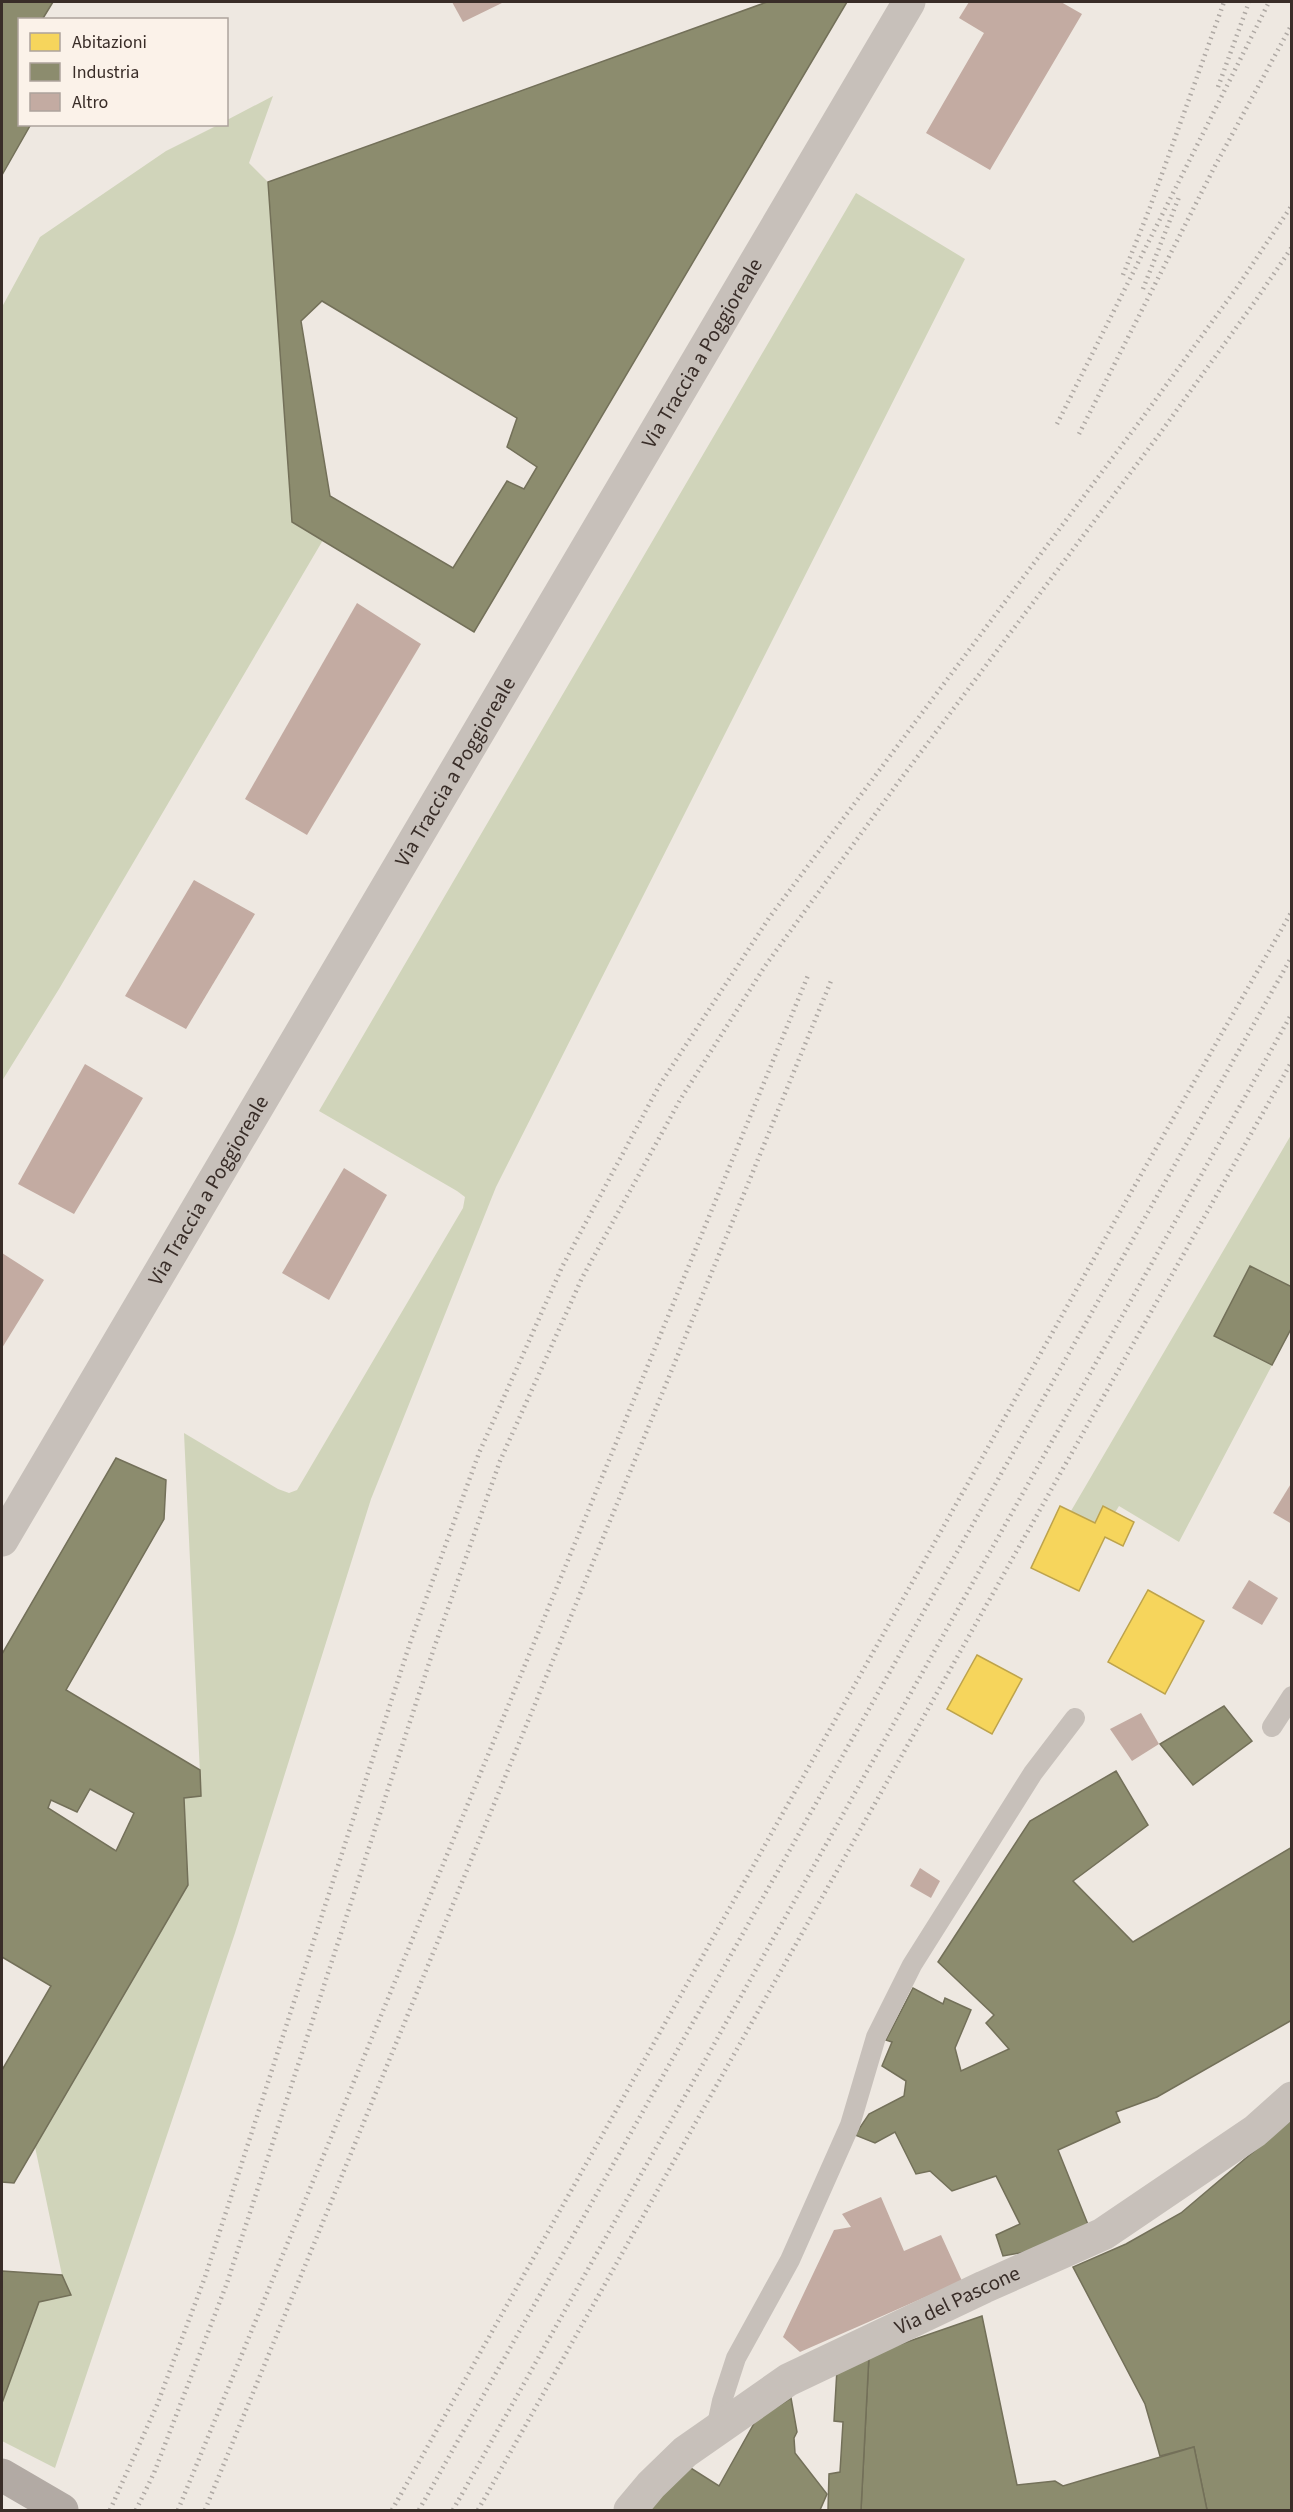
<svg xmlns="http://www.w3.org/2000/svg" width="1293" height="2512" viewBox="0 0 1293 2512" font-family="'Source Sans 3',sans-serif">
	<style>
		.green { fill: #d0d4ba }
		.homes { fill: #f6d55c; stroke: #bda34c; stroke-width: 1.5 }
		.industry { fill: #8c8c6e; stroke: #737059; stroke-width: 1.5; fill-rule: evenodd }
		.building { fill: #c3aba2 }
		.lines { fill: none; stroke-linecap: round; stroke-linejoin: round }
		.service { stroke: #c7c0ba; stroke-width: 20 }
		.minor { stroke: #c7c0ba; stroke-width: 33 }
		.trunk { stroke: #b2aaa4; stroke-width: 33 }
		.rail { stroke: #afa9a4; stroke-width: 4.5; stroke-dasharray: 1.5 4.5; stroke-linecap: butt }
		.labels { text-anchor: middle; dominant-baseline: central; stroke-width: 6; stroke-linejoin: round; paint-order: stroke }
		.street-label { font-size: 21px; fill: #392d28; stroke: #fbf2e9 }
	</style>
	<rect width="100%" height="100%" fill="#eee8e1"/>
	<!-- green -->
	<g class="green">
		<path d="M 273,96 L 249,163 L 268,182 L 323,540 L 59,989 L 2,1081 L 2,307 L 40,237 L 166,151 L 218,125 L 226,124 L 227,120 Z"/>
		<path d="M 856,193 L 965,259 L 496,1187 L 371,1499 L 235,1933 L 55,2468 L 2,2441 L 2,2403 L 39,2302 L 71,2294 L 62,2275 L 35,2147 L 188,1885 L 184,1798 L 201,1795 L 184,1433 L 278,1489 L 289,1493 L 297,1490 L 463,1208 L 465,1197 L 457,1191 L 319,1111 Z"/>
		<path d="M 1291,1135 L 1291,1329 L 1179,1542 L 1119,1506 L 1105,1529 L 1071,1511 Z"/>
	</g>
	<!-- homes -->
	<g class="homes">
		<path d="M 1060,1506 L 1095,1523 L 1103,1506 L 1134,1522 L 1123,1546 L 1105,1537 L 1079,1591 L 1031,1568 Z"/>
		<path d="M 1148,1590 L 1204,1621 L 1165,1694 L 1108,1662 Z"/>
		<path d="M 977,1655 L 1022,1679 L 992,1734 L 947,1709 Z"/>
	</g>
	<!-- industry -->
	<g class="industry">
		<path d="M 2,2 L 53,2 L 42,20 L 20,20 L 20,124 L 31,124 L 2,175 Z"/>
		<path d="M 767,2 L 847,2 L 474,632 L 292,522 L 268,182 ZM 322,301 L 517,418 L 507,447 L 537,467 L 524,489 L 507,481 L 453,568 L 330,496 L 301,321 Z"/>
		<path d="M 1250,1266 L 1292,1287 L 1292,1327 L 1272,1365 L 1214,1336 Z"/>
		<path d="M 116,1458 L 166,1480 L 164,1519 L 66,1690 L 200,1770 L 201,1796 L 184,1798 L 188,1885 L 14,2183 L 2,2182 L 2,2070 L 51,1986 L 2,1957 L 2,1654 ZM 90,1789 L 134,1813 L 116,1851 L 48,1808 L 51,1800 L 77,1812 Z"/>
		<path d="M 1224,1706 L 1252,1741 L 1193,1785 L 1160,1744 Z"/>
		<path d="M 1116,1771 L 1148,1825 L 1073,1881 L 1133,1942 L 1292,1847 L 1292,2020 L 1157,2097 L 1116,2112 L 1120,2122 L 1058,2150 L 1089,2227 L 1031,2251 L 1003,2256 L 996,2235 L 1020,2224 L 996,2176 L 952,2191 L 930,2171 L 916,2174 L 895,2132 L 875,2143 L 855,2135 L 869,2114 L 904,2096 L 906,2081 L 882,2066 L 892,2042 L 886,2040 L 913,1988 L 943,2004 L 945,1998 L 971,2010 L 955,2048 L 961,2071 L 1009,2049 L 986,2023 L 994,2015 L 938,1962 L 1030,1821 Z"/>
		<path d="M 1292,2119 L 1292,2510 L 1207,2510 L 1194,2447 L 1160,2456 L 1145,2404 L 1073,2267 L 1126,2244 L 1181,2213 Z"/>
		<path d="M 2,2271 L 62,2275 L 71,2295 L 39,2302 L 2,2403 Z"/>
		<path d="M 982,2316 L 1017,2485 L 1055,2481 L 1063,2486 L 1194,2447 L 1207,2510 L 861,2510 L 869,2355 Z"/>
		<path d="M 869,2355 L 861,2510 L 828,2510 L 829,2474 L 840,2472 L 843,2422 L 834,2421 L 837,2369 Z"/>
		<path d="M 791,2398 L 797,2432 L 794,2438 L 795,2453 L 827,2494 L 820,2510 L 649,2510 L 686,2465 L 719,2486 L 756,2420 Z"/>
	</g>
	<!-- building -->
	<g class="building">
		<path d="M 452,2 L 504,2 L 463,22 Z"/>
		<path d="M 969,2 L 1061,2 L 1082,14 L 990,170 L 926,133 L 984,33 L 959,18 Z"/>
		<path d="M 357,603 L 421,644 L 307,835 L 245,799 Z"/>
		<path d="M 194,880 L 255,914 L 186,1029 L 125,996 Z"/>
		<path d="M 85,1064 L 143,1098 L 74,1214 L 18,1184 Z"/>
		<path d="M 344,1168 L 387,1195 L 329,1300 L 282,1273 Z"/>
		<path d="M 2,1253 L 44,1280 L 2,1348 Z"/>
		<path d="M 1292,1482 L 1292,1524 L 1273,1513 Z"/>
		<path d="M 1249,1580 L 1278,1598 L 1262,1625 L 1232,1608 Z"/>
		<path d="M 1141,1713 L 1159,1744 L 1132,1761 L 1110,1729 Z"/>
		<path d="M 920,1868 L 940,1881 L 931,1898 L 910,1886 Z"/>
		<path d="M 881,2197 L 904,2251 L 941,2235 L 962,2281 L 800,2352 L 783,2337 L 834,2230 L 851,2227 L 842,2214 Z"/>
	</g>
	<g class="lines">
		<!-- service -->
		<g class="service">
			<path d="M 1272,1727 L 1292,1696"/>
			<path d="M 716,2429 L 722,2401 L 736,2358 L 790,2260 L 850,2125 L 876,2037 L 912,1965 L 1033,1773 L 1075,1718"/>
		</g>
		<!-- minor -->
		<g class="minor">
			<path id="s1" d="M 2,1540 L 909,2"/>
			<path id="s2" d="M 630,2510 L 651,2485 L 685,2452 L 788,2380 L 984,2287 L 1103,2234 L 1255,2131 L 1292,2098"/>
		</g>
		<!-- trunk -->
		<path class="trunk" d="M 2,2475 L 62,2510"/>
		<!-- rail -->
		<g class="rail">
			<path d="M 1218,87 L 1249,2"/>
			<path d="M 1123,275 L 1149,210 L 1224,2"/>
			<path d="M 1143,289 L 1179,197"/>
			<path d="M 1057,424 L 1269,2"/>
			<path d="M 1079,434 L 1215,166 L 1292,24"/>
			<path d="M 110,2510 L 157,2405 L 205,2277 L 411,1640 L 479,1453 L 562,1267 L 659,1086 L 769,918 L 1143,417 L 1238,286 L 1292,205"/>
			<path d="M 136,2510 L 154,2473 L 227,2283 L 434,1648 L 500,1461 L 582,1278 L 680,1100 L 765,966 L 897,784 L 1161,432 L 1256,300 L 1292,247"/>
			<path d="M 178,2510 L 809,973"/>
			<path d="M 205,2510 L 831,981"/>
			<path d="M 392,2510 L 1143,1171 L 1292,911"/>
			<path d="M 419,2510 L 1292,956"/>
			<path d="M 453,2510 L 1292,1013"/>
			<path d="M 478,2510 L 1292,1061"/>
		</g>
	</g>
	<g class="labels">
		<!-- street labels -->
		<g class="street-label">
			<text stroke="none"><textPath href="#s1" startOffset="1378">Via Traccia a Poggioreale</textPath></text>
			<text stroke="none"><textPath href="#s1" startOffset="892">Via Traccia a Poggioreale</textPath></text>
			<text stroke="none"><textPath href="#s1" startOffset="406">Via Traccia a Poggioreale</textPath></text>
			<text stroke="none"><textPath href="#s2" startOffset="393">Via del Pascone</textPath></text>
		</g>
	</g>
	<!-- border -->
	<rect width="1293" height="2512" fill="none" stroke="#392d28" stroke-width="6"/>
	<!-- legend -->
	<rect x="18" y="18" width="210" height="108" fill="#fbf2e9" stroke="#ada39c" stroke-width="1.5"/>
	<rect x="30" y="33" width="30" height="18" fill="#f6d55c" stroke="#ada39c" stroke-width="1.5"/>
	<text x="72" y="48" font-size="18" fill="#392d28">Abitazioni</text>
	<rect x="30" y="63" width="30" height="18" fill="#8c8c6e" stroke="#ada39c" stroke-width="1.5"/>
	<text x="72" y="78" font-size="18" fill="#392d28">Industria</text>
	<rect x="30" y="93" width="30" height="18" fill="#c3aba2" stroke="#ada39c" stroke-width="1.5"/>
	<text x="72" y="108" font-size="18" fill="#392d28">Altro</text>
</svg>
